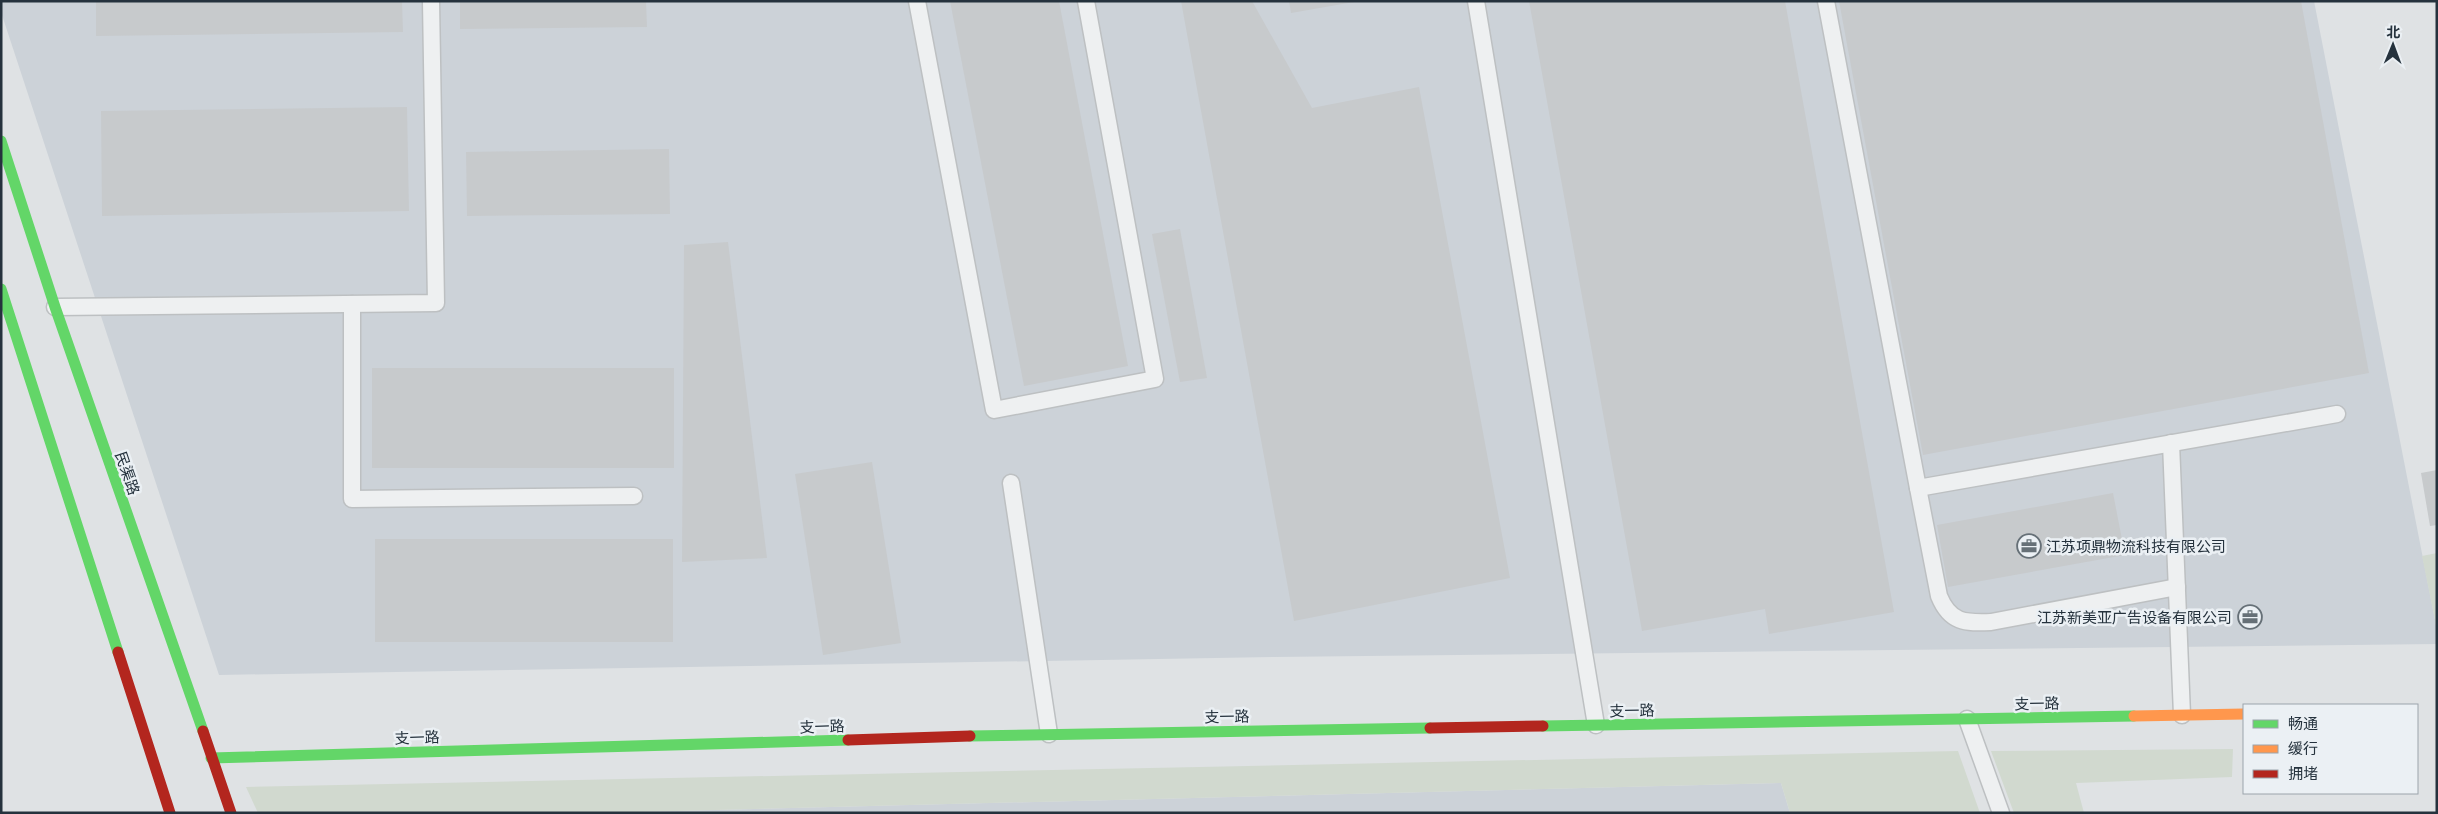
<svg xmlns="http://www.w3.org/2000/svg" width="2438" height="814" viewBox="0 0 2438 814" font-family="'Open Sans','Noto Sans SC',sans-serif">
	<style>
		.built { fill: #ccd2d8 }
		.green { fill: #d1d9cf }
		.building { fill: #c7cacc }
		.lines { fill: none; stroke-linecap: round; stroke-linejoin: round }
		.lane-casing { stroke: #bdc0c2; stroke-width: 19 }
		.lane { stroke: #eef0f1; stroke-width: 16 }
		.fast { stroke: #63d668; stroke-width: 11 }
		.slow { stroke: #ff974d; stroke-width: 11 }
		.jam { stroke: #b3261e; stroke-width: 11 }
		.labels { text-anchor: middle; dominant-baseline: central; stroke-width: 5; stroke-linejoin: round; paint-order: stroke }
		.street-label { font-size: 15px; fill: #25323d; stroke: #ebf0f4 }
		.poi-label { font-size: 15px; fill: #25323d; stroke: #ebf0f4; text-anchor: start }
	</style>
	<rect width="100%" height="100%" fill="#dfe2e4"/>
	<!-- built -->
	<g class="built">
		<path d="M 1,1 L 2314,1 L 2437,630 L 2437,644 L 1274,657 L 219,675 L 1,12 Z"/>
		<path d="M 1781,783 L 1790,813 L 599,813 Z"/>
	</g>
	<!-- green -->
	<g class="green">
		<path d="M 2437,553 L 2437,630 L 2422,556 Z"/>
		<path d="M 2233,749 L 2232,777 L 2076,783 L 2084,813 L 2014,813 L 1991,751 Z"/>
		<path d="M 1958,751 L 1980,813 L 1790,813 L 1781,783 L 599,813 L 258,813 L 246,787 Z"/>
	</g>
	<!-- building -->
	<g class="building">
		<path d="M 96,1 L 402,1 L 403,32 L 96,36 Z"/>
		<path d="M 460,1 L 646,1 L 647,27 L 460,29 Z"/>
		<path d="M 950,1 L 1059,1 L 1128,366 L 1024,386 Z"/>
		<path d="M 1181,1 L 1252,1 L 1312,108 L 1419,87 L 1510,578 L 1294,621 Z"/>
		<path d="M 1289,1 L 1354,1 L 1354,2 L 1291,13 Z"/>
		<path d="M 1529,1 L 1785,1 L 1894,612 L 1769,634 L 1765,609 L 1642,631 Z"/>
		<path d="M 1839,1 L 2301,1 L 2369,373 L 1923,455 Z"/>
		<path d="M 407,107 L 409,211 L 102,216 L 101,111 Z"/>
		<path d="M 669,149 L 670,214 L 467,216 L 466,152 Z"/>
		<path d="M 1180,229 L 1207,378 L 1180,382 L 1152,234 Z"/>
		<path d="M 728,242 L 767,558 L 682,562 L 684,245 Z"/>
		<rect x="372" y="368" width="302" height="100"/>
		<path d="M 872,462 L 901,643 L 823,655 L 795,474 Z"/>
		<path d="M 2437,470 L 2437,525 L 2430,526 L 2421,473 Z"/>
		<path d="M 2113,493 L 2125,555 L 1948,587 L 1937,525 Z"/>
		<rect x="375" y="539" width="298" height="103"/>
	</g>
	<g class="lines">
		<!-- lane casing -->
		<g class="lane-casing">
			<g id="lane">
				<path d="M 917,1 L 994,410 L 1155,379 L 1086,1"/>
				<path d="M 1476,1 L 1596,725"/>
				<path d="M 1826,1 L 1918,488 L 2337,414"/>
				<path d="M 352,304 L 352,499 L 634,496"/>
				<path d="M 55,307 L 436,303 L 431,1"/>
				<path d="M 2171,443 L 2182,715"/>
				<path d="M 1011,483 L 1049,734"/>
				<path d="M 1918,488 L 1939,596 C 1950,623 1965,623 1991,622 L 2177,587"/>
				<path d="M 1967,719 L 2001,813"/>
			</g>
		</g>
		<!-- lane -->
		<use href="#lane" class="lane"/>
		<!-- fast -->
		<g class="fast">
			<path d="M 1,141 L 55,307 L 203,731"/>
			<path d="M 1,289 L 118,652"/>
			<path d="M 1543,726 L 2134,716"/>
			<path d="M 970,736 L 1430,728"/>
			<path d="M 211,758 L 848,740"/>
		</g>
		<!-- slow -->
		<path class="slow" d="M 2134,716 L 2244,714"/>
		<!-- jam -->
		<g class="jam">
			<path d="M 118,652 L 170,813"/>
			<path d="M 1430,728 L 1543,726"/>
			<path d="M 203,731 L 231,813"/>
			<path d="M 848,740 L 970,736"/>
		</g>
	</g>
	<!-- icons -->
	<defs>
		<g id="office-ring" transform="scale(1.25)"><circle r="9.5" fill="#ebf0f4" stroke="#667077" stroke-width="1.5"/><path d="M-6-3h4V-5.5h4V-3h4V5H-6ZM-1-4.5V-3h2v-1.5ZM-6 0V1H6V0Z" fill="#667077"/></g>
	</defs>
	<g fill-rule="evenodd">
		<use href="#office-ring" x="2029" y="546"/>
		<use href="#office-ring" x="2250" y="617"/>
	</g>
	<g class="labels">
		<!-- street labels -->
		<g class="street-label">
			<text transform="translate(128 473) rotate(71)">民渠路</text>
			<text transform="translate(2037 703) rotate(-1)">支一路</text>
			<text transform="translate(1632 710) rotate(-1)">支一路</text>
			<text transform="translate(1227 716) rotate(-1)">支一路</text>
			<text transform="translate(822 726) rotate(-2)">支一路</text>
			<text transform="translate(417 737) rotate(-2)">支一路</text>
		</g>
		<!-- poi labels -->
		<g class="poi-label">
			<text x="2046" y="546">江苏项鼎物流科技有限公司</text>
			<text x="2232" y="617" text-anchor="end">江苏新美亚广告设备有限公司</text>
		</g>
	</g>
	<!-- border -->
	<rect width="2438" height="814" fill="none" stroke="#25323d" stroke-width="5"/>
	<!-- legend -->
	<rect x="2243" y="704" width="175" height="90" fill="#ebf0f4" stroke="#9ca4ab"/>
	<rect x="2253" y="720" width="25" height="8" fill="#63d668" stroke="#9ca4ab"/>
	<text x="2288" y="729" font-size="15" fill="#25323d">畅通</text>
	<rect x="2253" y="745" width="25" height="8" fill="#ff974d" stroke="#9ca4ab"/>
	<text x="2288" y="754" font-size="15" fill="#25323d">缓行</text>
	<rect x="2253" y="770" width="25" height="8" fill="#b3261e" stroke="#9ca4ab"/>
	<text x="2288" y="779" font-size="15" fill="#25323d">拥堵</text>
	<!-- north arrow -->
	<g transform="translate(2393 45) rotate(1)" stroke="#ebf0f4" stroke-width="4" paint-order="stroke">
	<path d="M0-4L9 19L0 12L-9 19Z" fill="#25323d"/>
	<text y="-8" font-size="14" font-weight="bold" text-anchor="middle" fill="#25323d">北</text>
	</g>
</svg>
